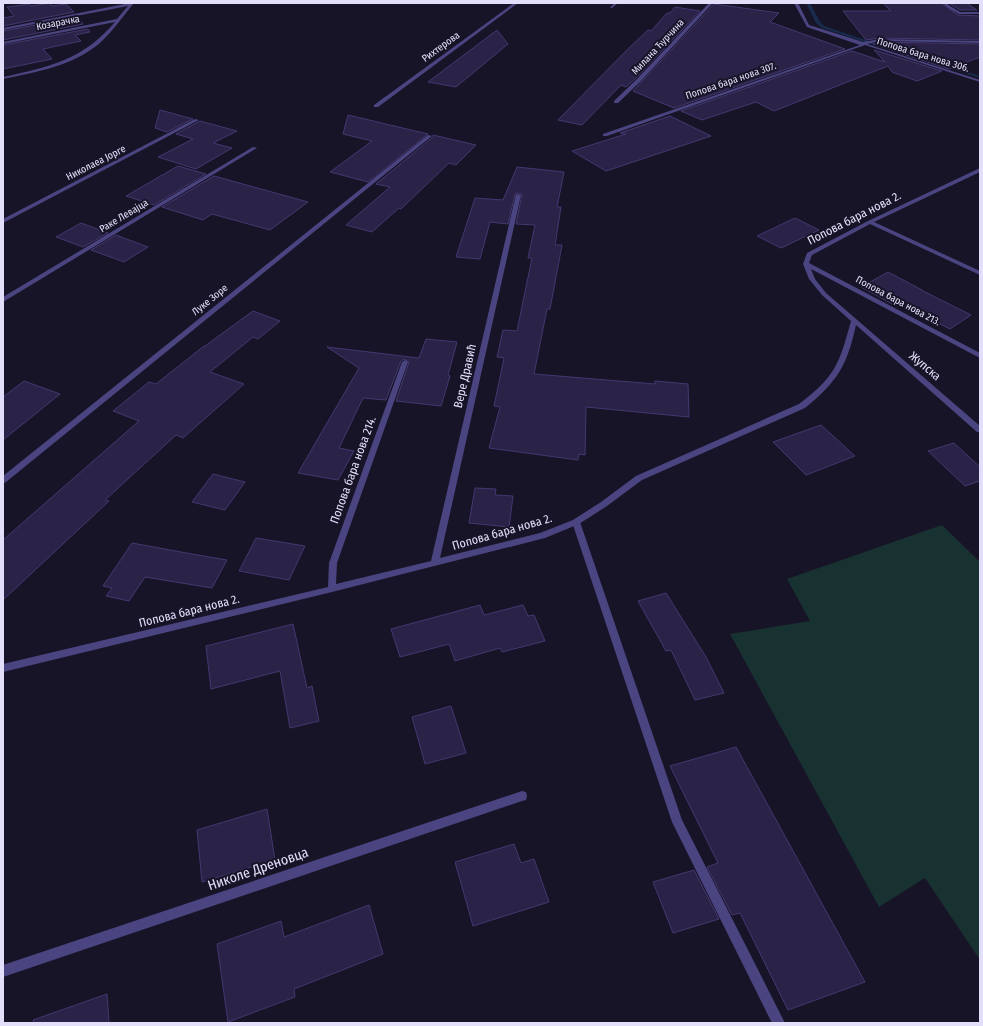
<svg xmlns="http://www.w3.org/2000/svg" width="983" height="1026" viewBox="0 0 983 1026" font-family="'Fira Sans Condensed',sans-serif">
	<style>
		.green { fill: #183131 }
		.lines { fill: none; stroke-linecap: round; stroke-linejoin: round }
		.stream { fill: #182b4d; fill-rule: evenodd }
		.building { fill: #2b2247; stroke: #453770 }
		.lane { fill: #4a4581; fill-rule: evenodd }
		.street { fill: #4a4581; fill-rule: evenodd }
		.labels { text-anchor: middle; dominant-baseline: central; stroke-width: 4; stroke-linejoin: round; paint-order: stroke }
		.far-street-label { font-size: 10px; fill: #e3dffb; stroke: #181428 }
		.street-label { font-size: 12px; fill: #e3dffb; stroke: #181428 }
		.near-street-label { font-size: 14px; fill: #e3dffb; stroke: #181428 }
	</style>
	<rect width="100%" height="100%" fill="#181428"/>
	<!-- green -->
	<path class="green" d="M 942,525 L 980,562 L 980,960 L 925,878 L 879,907 L 730,634 L 810,621 L 787,579 Z"/>
	<g class="lines">
		<!-- stream -->
		<g class="stream">
			<path d="M 806,3 L 810,3 L 820,22 L 824,26 L 886,47 L 883,48 L 822,28 L 816,23 Z"/>
			<path d="M 943,64 L 980,76 L 980,78 L 942,66 Z"/>
		</g>
	</g>
	<!-- building -->
	<g class="building">
		<path d="M 50,3 L 52,6 L 66,4 L 74,12 L 3,26 L 3,18 L 14,16 L 7,7 L 29,4 L 31,6 Z"/>
		<path d="M 883,3 L 941,3 L 958,15 L 980,16 L 980,40 L 880,38 L 866,40 L 843,11 L 891,11 Z"/>
		<path d="M 949,3 L 966,3 L 977,10 L 960,10 Z"/>
		<path d="M 714,4 L 779,13 L 770,22 L 845,49 L 674,108 L 633,91 Z"/>
		<path d="M 675,7 L 700,11 L 636,78 L 626,87 L 621,85 L 582,125 L 558,120 L 629,48 L 648,30 L 651,31 L 667,13 L 670,13 Z"/>
		<path d="M 78,17 L 83,24 L 3,40 L 3,31 Z"/>
		<path d="M 88,29 L 90,32 L 75,35 L 81,41 L 43,49 L 52,59 L 3,69 L 3,45 Z"/>
		<path d="M 497,30 L 508,44 L 456,87 L 428,82 Z"/>
		<path d="M 880,42 L 980,44 L 980,57 L 949,69 L 873,44 Z"/>
		<path d="M 874,50 L 942,71 L 917,81 L 892,72 L 888,66 L 774,111 L 756,102 L 702,120 L 681,111 L 852,51 L 885,62 Z"/>
		<path d="M 160,110 L 193,119 L 167,132 L 155,128 Z"/>
		<path d="M 348,115 L 428,134 L 368,182 L 330,172 L 372,141 L 343,134 Z"/>
		<path d="M 670,116 L 711,136 L 606,171 L 572,151 L 626,134 L 620,133 Z"/>
		<path d="M 200,121 L 237,131 L 213,143 L 232,148 L 196,169 L 158,157 L 193,139 L 176,134 Z"/>
		<path d="M 433,135 L 476,145 L 456,165 L 449,163 L 401,209 L 399,208 L 372,232 L 346,225 L 390,187 L 376,184 L 433,137 Z"/>
		<path d="M 178,166 L 206,174 L 154,205 L 126,196 Z"/>
		<path d="M 517,167 L 564,172 L 557,207 L 561,207 L 555,245 L 562,245 L 550,309 L 547,309 L 534,374 L 655,384 L 655,381 L 688,384 L 689,417 L 586,407 L 585,455 L 579,454 L 578,460 L 489,448 L 500,407 L 494,406 L 504,358 L 497,357 L 503,330 L 517,331 L 532,258 L 528,258 L 535,225 L 516,224 L 522,194 L 516,193 L 515,194 L 508,224 L 490,222 L 480,259 L 456,257 L 475,198 L 503,200 Z"/>
		<path d="M 214,176 L 308,202 L 270,230 L 212,214 L 203,220 L 162,207 Z"/>
		<path d="M 795,218 L 819,230 L 781,248 L 757,236 Z"/>
		<path d="M 81,223 L 108,233 L 83,247 L 56,237 Z"/>
		<path d="M 116,235 L 148,247 L 124,262 L 91,250 Z"/>
		<path d="M 888,272 L 922,290 L 921,290 L 971,315 L 950,329 L 898,303 L 894,305 L 861,287 Z"/>
		<path d="M 253,311 L 280,321 L 258,339 L 253,337 L 210,372 L 244,384 L 183,438 L 176,435 L 105,500 L 109,501 L 3,600 L 3,540 L 139,421 L 113,411 L 149,382 L 156,384 L 204,346 L 205,346 Z"/>
		<path d="M 426,339 L 457,342 L 448,375 L 450,376 L 441,406 L 396,401 L 409,362 L 404,359 L 401,361 L 386,400 L 363,398 L 339,448 L 354,451 L 338,480 L 298,473 L 359,368 L 327,347 L 419,358 Z"/>
		<path d="M 24,381 L 60,394 L 3,440 L 3,397 Z"/>
		<path d="M 821,425 L 855,456 L 806,475 L 773,442 Z"/>
		<path d="M 954,443 L 980,467 L 980,481 L 965,486 L 928,451 Z"/>
		<path d="M 213,474 L 245,482 L 225,510 L 192,502 Z"/>
		<path d="M 475,488 L 496,489 L 495,495 L 513,496 L 509,527 L 469,523 Z"/>
		<path d="M 256,538 L 305,546 L 289,580 L 239,571 Z"/>
		<path d="M 132,543 L 192,554 L 227,560 L 212,588 L 145,577 L 129,601 L 106,596 L 112,588 L 103,586 Z"/>
		<path d="M 666,593 L 706,657 L 724,693 L 695,700 L 671,650 L 666,651 L 638,601 Z"/>
		<path d="M 480,605 L 484,615 L 523,605 L 528,616 L 534,615 L 545,641 L 502,652 L 500,648 L 455,661 L 449,644 L 400,657 L 391,629 Z"/>
		<path d="M 293,624 L 307,688 L 312,686 L 319,721 L 290,728 L 280,671 L 211,689 L 206,646 Z"/>
		<path d="M 451,706 L 466,753 L 425,764 L 412,717 Z"/>
		<path d="M 736,747 L 865,982 L 788,1010 L 740,913 L 732,915 L 707,867 L 718,863 L 670,766 Z"/>
		<path d="M 267,809 L 275,860 L 202,882 L 197,830 Z"/>
		<path d="M 514,844 L 521,863 L 534,859 L 549,902 L 473,926 L 455,862 Z"/>
		<path d="M 694,870 L 719,919 L 673,933 L 653,882 Z"/>
		<path d="M 369,905 L 383,954 L 294,989 L 295,997 L 228,1022 L 217,944 L 281,921 L 284,937 Z"/>
		<path d="M 107,994 L 109,1023 L 34,1023 L 33,1020 Z"/>
	</g>
	<g class="lines">
		<!-- lane -->
		<g class="lane">
			<path d="M 950,7 L 952,7 L 960,12 L 980,12 L 980,14 L 959,14 L 950,9 Z"/>
			<path d="M 576,519 L 580,522 L 682,820 L 785,1023 L 772,1023 L 672,822 L 572,522 Z"/>
		</g>
		<!-- street -->
		<g class="street">
			<path d="M 130,3 L 134,3 C 123,16 113,31 100,43 C 73,66 36,72 3,79 L 3,77 C 49,67 83,60 115,22 L 3,44 L 3,42 L 117,19 L 128,6 L 3,30 L 3,28 Z"/>
			<path d="M 514,3 L 518,3 L 378,107 L 374,107 L 374,105 Z"/>
			<path d="M 614,3 L 618,3 L 612,8 L 610,8 Z"/>
			<path d="M 709,3 L 713,3 L 641,81 L 618,103 L 614,103 L 614,101 L 637,79 Z"/>
			<path d="M 794,3 L 798,3 L 809,25 L 863,42 L 880,39 L 980,41 L 980,43 L 880,41 L 867,44 L 980,80 L 980,82 L 865,45 L 607,136 L 603,136 L 603,134 L 860,45 L 807,27 Z"/>
			<path d="M 942,3 L 946,3 L 953,8 L 950,9 Z"/>
			<path d="M 195,119 L 199,120 L 3,223 L 3,219 Z"/>
			<path d="M 428,135 L 432,136 L 6,482 L 3,483 L 3,476 Z"/>
			<path d="M 253,147 L 257,148 L 3,302 L 3,297 Z"/>
			<path d="M 980,168 L 980,172 L 874,222 L 980,271 L 980,275 L 870,224 L 812,255 L 809,263 L 980,353 L 980,358 L 978,357 L 811,269 L 815,279 L 826,293 L 980,426 L 980,432 L 977,432 L 856,325 C 847,366 837,382 805,408 L 642,480 L 607,506 L 579,524 L 545,538 L 332,592 L 3,672 L 3,664 L 328,587 L 329,563 L 402,362 L 405,360 L 408,362 L 337,563 L 336,584 L 431,561 L 516,194 L 521,195 L 440,558 L 540,533 L 573,520 L 601,502 L 636,476 L 799,404 C 836,376 839,364 851,321 L 822,295 L 809,279 L 803,264 L 807,253 L 868,221 Z"/>
			<path d="M 522,791 L 526,792 L 527,796 L 526,800 L 522,801 L 3,977 L 3,965 Z"/>
		</g>
	</g>
	<g class="labels">
		<!-- far-street labels -->
		<g class="far-street-label">
			<text transform="translate(58 23) rotate(-11)">Козарачка</text>
			<text transform="translate(441 47) rotate(-36)">Рихтерова</text>
			<text transform="translate(658 47) rotate(-47)">Милана Ћурчина</text>
			<text transform="translate(923 55) rotate(17)">Попова бара нова 306.</text>
			<text transform="translate(731 81) rotate(-19)">Попова бара нова 307.</text>
			<text transform="translate(96 163) rotate(-27)">Николаеа Јорге</text>
			<text transform="translate(124 216) rotate(-31)">Раке Левајца</text>
			<text transform="translate(210 300) rotate(-39)">Луке Зоре</text>
			<text transform="translate(898 301) rotate(28)">Попова бара нова 213.</text>
		</g>
		<!-- street labels -->
		<g class="street-label">
			<text transform="translate(854 218) rotate(-27)">Попова бара нова 2.</text>
			<text transform="translate(925 366) rotate(40)">Жупска</text>
			<text transform="translate(465 376) rotate(-77)">Вере Дравић</text>
			<text transform="translate(353 470) rotate(-70)">Попова бара нова 214.</text>
			<text transform="translate(502 532) rotate(-16)">Попова бара нова 2.</text>
			<text transform="translate(189 611) rotate(-14)">Попова бара нова 2.</text>
		</g>
		<!-- near-street labels -->
		<g class="near-street-label">
			<text transform="translate(258 869) rotate(-19)">Николе Дреновца</text>
		</g>
	</g>
	<!-- border -->
	<rect width="983" height="1026" fill="none" stroke="#e3dffb" stroke-width="8"/>
</svg>
